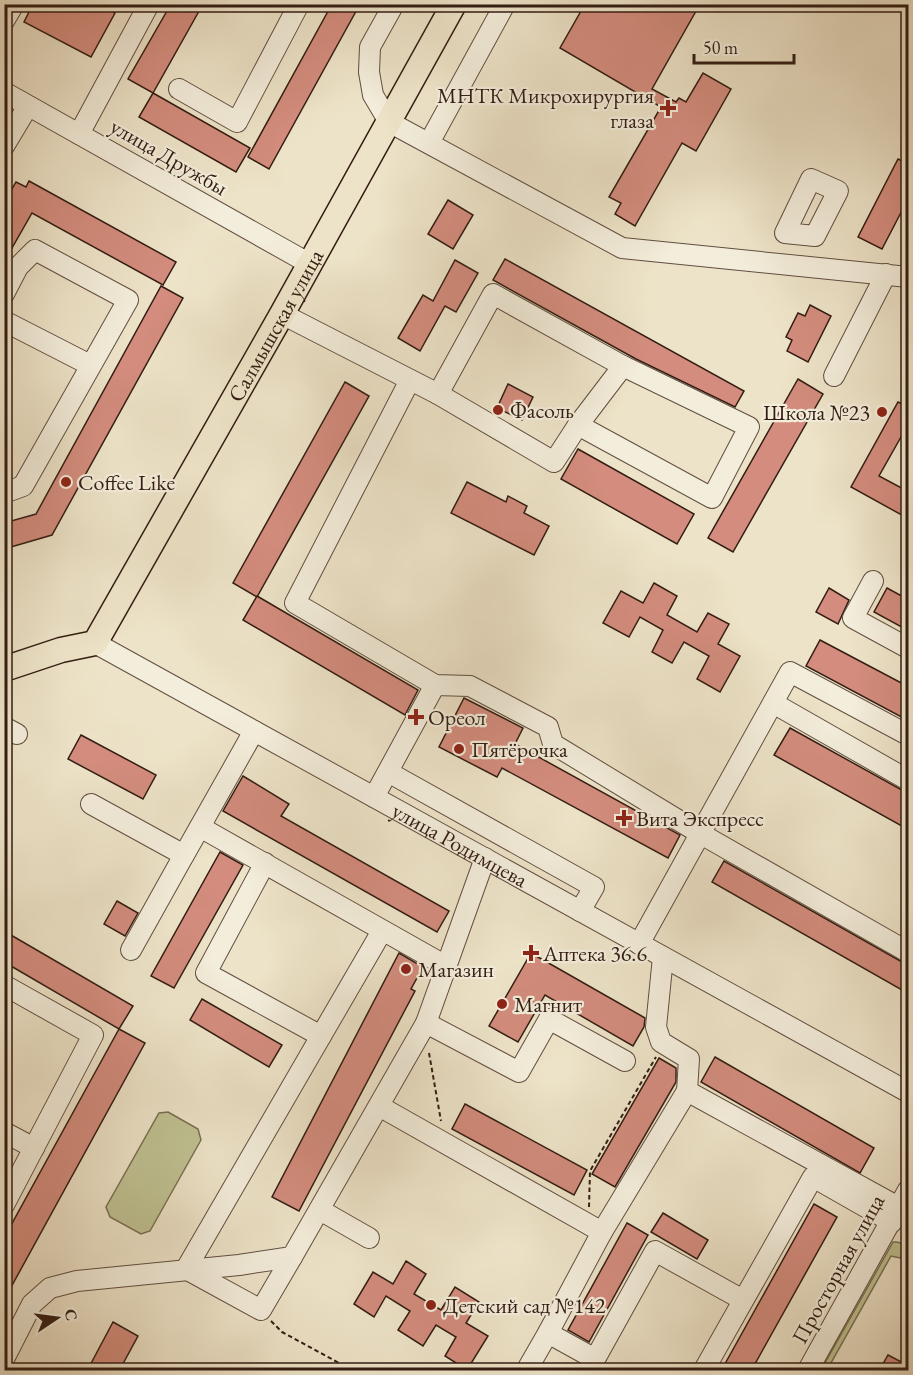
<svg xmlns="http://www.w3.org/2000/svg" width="913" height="1375" viewBox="0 0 913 1375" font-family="'EB Garamond',serif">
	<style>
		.green { fill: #bfc192; stroke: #796f52; stroke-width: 1.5 }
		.building { fill: #d38c7d; stroke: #331d13; stroke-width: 1.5 }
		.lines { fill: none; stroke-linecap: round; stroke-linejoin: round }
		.minor-casing { stroke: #624e40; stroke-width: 22 }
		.major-casing { stroke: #331d13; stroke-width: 27 }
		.path { stroke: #331d13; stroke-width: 2; stroke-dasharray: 4.5 3; stroke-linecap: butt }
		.minor { stroke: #f3eddb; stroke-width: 20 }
		.major { stroke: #ede3c8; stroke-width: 24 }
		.poi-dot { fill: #8f2418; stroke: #f3eddb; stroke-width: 2 }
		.labels { text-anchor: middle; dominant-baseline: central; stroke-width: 4.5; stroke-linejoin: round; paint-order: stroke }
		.poi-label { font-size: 22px; fill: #331d13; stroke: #f3eddb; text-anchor: start }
		.street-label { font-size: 22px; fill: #331d13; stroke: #f3eddb }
	</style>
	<rect width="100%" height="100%" fill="#ede3c8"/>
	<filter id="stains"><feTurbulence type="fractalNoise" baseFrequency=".00333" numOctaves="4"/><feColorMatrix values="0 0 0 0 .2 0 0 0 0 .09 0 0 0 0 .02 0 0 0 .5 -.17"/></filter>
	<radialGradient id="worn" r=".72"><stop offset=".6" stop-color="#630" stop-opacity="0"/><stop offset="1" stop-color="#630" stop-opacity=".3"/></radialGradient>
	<!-- green -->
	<g class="green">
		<path d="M 168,1112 L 198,1129 L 201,1140 L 150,1231 L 141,1234 L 110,1217 L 106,1207 L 159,1113 Z"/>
		<path d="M 893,1242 C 904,1241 907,1249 900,1258 L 891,1256 L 827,1370 L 821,1370 Z"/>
	</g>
	<!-- building -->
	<g class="building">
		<path d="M 33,4 L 47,11 L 50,4 L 100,4 L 115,13 L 91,57 L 24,22 Z"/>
		<path d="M 171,4 L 203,4 L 153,93 L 128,79 Z"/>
		<path d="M 332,4 L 360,4 L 269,169 L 248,157 Z"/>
		<path d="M 585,4 L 700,4 L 652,89 L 676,102 L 679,98 L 686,102 L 703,73 L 731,89 L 696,151 L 682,143 L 635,226 L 615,214 L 621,203 L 609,197 L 661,107 L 560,48 Z"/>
		<path d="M 153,93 L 250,148 L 236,172 L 139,117 Z"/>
		<path d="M 898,159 L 909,164 L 909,197 L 882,249 L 858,237 Z"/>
		<path d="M 29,181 L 176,262 L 163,285 L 32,213 L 4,262 L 4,203 L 16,182 L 26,187 Z"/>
		<path d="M 448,200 L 473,215 L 453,249 L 428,234 Z"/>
		<path d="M 505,259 L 744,391 L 735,407 L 636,359 L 493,280 Z"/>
		<path d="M 455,260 L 478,273 L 456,312 L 445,306 L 420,351 L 398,338 L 423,295 L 433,301 Z"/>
		<path d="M 161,286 L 183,298 L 52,535 L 4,549 L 4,523 L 36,514 Z"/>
		<path d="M 810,305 L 831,316 L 808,362 L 787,351 L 792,340 L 786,337 L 798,313 L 805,316 Z"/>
		<path d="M 798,379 L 823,394 L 733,552 L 708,538 Z"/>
		<path d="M 345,382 L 369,396 L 257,597 L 233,583 Z"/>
		<path d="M 508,384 L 533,397 L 522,420 L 497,408 Z"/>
		<path d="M 898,402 L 909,407 L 909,442 L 901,437 L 879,476 L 909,492 L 909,519 L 851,487 Z"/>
		<path d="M 578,449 L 694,514 L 677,544 L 561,479 Z"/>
		<path d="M 467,482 L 506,502 L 508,496 L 527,506 L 524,513 L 549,526 L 534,555 L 451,513 Z"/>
		<path d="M 654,583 L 677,596 L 667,615 L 697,632 L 708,613 L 729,624 L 718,644 L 740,656 L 720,692 L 697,679 L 709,656 L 684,642 L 672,663 L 652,652 L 663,630 L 640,617 L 629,637 L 603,623 L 621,591 L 643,603 Z"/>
		<path d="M 829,588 L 849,600 L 838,624 L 816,612 Z"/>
		<path d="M 887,588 L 909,600 L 909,631 L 874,612 Z"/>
		<path d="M 257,596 L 418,690 L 405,715 L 243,620 Z"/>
		<path d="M 820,640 L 909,687 L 909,721 L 806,666 Z"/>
		<path d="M 464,698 L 523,728 L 515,744 L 680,835 L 668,858 L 502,768 L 497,777 L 439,747 Z"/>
		<path d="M 790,728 L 909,794 L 909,830 L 774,755 Z"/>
		<path d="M 81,735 L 156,775 L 143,799 L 68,759 Z"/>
		<path d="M 243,776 L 289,804 L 281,816 L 449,911 L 437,932 L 223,811 Z"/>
		<path d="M 220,852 L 243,865 L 174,988 L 151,976 Z"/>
		<path d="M 724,861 L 902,962 L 909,964 L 909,994 L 712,882 Z"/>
		<path d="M 117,901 L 138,913 L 125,936 L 104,924 Z"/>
		<path d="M 4,931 L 133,1006 L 119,1029 L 4,962 Z"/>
		<path d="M 399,953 L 423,967 L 411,989 L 415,991 L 299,1211 L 272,1197 Z"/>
		<path d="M 531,953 L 645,1018 L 644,1027 L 633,1046 L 545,995 L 518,1042 L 489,1026 Z"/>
		<path d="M 202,999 L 282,1045 L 269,1067 L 190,1020 Z"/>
		<path d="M 119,1029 L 145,1043 L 4,1300 L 4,1238 Z"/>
		<path d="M 715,1057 L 874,1148 L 860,1173 L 701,1082 Z"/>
		<path d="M 659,1058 L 676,1068 L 676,1082 L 615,1187 L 592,1174 Z"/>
		<path d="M 465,1104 L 587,1170 L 574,1195 L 452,1129 Z"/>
		<path d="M 814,1204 L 837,1217 L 751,1371 L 721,1371 Z"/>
		<path d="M 663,1213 L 708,1240 L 697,1259 L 651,1232 Z"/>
		<path d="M 627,1223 L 648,1235 L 589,1342 L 568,1330 Z"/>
		<path d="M 406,1261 L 426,1274 L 414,1294 L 441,1310 L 455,1287 L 479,1302 L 466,1323 L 488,1336 L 467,1370 L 445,1356 L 456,1337 L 436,1325 L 423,1346 L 398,1330 L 410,1311 L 386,1296 L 374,1317 L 354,1304 L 373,1272 L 393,1284 Z"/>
		<path d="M 113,1322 L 138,1336 L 119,1371 L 87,1371 Z"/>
		<path d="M 888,1355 L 909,1366 L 909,1371 L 879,1371 Z"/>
	</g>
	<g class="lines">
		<!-- minor casing -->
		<g class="minor-casing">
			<g id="minor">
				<path d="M 394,4 L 370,47 L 369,72 L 373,95 L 389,122 L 622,248 L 908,277"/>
				<path d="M 4,21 L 14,4"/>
				<path d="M 179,89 L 237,122 L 299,4"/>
				<path d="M 4,92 L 310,264"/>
				<path d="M 79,134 L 149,4"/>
				<path d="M 429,143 L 505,4"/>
				<path d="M 4,146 L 28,106"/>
				<path d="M 811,179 L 838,191 L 815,236 L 785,233 Z"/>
				<path d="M 4,294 L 18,267 L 35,250 L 128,300 L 23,486 L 4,493"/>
				<path d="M 282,314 L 438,394 L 493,294 L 623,366 L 749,427 L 712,498 L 578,425"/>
				<path d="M 4,321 L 90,365"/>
				<path d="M 834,376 L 886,274"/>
				<path d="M 410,380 L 295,603 L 435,685 L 470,686 L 548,727 L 553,744 L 701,834 L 908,952"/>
				<path d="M 438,394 L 554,462 L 578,425 L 623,366"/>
				<path d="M 873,581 L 853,618 L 908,648"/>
				<path id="s1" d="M 95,643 L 908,1092"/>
				<path d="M 773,703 L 908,780"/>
				<path d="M 4,727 L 17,734"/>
				<path d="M 388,772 L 594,887 L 580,911"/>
				<path d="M 374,797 L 435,685"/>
				<path d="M 91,804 L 184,855 L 254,731"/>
				<path d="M 200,827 L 446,966"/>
				<path d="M 265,863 L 206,973 L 321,1036 L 382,931"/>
				<path d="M 639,944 L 790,672 L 908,735"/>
				<path d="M 131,950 L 184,855"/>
				<path d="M 663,957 L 656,1027 L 661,1042 L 689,1059 L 687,1091"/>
				<path d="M 4,985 L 93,1035 L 4,1205"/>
				<path d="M 426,1023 L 519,1072 L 549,1019 L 625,1061"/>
				<path d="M 379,1106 L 602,1232 L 687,1091 L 900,1208"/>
				<path d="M 4,1132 L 34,1148"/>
				<path d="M 320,1210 L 369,1238"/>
				<path d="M 292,1257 L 261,1310 L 186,1269 L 321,1036"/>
				<path d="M 4,1359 L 32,1304 L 50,1288 L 77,1281 L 239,1265 L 292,1257 L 426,1023 L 485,858"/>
				<path d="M 595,1359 L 548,1333 L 602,1232"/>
				<path d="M 536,1370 L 529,1366 L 548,1333"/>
				<path d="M 589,1370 L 655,1251 L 743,1300"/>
				<path d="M 704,1370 L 813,1177 L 892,1222"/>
				<path d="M 808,1370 L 908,1190"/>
			</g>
		</g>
		<!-- major casing -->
		<g class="major-casing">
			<g id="major">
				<path id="s2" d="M 4,669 L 61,650 L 95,643 L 282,314 L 454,4"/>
			</g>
		</g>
		<!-- path -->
		<g class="path">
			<path d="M 429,1053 L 441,1121"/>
			<path d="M 589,1207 L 590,1171 L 656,1057"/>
			<path d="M 271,1321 L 282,1332 L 352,1370"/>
		</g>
		<!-- minor -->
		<use href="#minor" class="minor"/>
		<!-- major -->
		<use href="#major" class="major"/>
	</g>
	<!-- markers -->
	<g class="poi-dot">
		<path d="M665 99h6v6h6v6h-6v6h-6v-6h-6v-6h6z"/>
		<circle cx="498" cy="410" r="6"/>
		<circle cx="882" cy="412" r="6"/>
		<circle cx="66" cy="482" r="6"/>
		<path d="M413 708h6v6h6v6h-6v6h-6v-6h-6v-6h6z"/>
		<circle cx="459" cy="749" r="6"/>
		<path d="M621 809h6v6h6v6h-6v6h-6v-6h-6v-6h6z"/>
		<path d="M528 944h6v6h6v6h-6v6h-6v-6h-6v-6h6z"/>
		<circle cx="406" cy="969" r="6"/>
		<circle cx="502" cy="1004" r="6"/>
		<circle cx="431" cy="1305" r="6"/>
	</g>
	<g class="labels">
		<!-- poi labels -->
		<g class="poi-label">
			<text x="654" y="95" text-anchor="end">МНТК Микрохирургия<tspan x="654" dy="25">глаза</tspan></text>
			<text x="510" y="410">Фасоль</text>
			<text x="870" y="412" text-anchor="end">Школа №23</text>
			<text x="78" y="482">Coffee Like</text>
			<text x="428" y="717">Ореол</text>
			<text x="471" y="749">Пятёрочка</text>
			<text x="636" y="818">Вита Экспресс</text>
			<text x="543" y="953">Аптека 36.6</text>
			<text x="418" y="969">Магазин</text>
			<text x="514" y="1004">Магнит</text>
			<text x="443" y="1305">Детский сад №142</text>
		</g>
		<!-- street labels -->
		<g class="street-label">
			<text transform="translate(169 157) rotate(30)">улица Дружбы</text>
			<text stroke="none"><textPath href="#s2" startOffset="460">Салмышская улица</textPath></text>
			<text stroke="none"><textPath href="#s1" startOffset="417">улица Родимцева</textPath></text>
			<text transform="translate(838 1269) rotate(-61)">Просторная улица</text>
		</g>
	</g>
	<!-- margin -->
	<rect width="913" height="1375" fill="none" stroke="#ede3c8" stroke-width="24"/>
	<rect x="6" y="6" width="901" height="1363" fill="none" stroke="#331d13" stroke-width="3"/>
	<rect x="12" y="12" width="889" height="1351" fill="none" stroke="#331d13" stroke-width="1.5"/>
	<!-- north arrow -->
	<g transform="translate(57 1318) rotate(77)" stroke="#f3eddb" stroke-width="4.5" paint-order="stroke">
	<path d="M0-4.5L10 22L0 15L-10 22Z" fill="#331d13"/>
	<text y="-9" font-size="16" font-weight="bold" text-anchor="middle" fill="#331d13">С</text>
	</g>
	<!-- scale -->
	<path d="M694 54v9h100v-9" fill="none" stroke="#331d13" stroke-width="3"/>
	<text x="703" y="54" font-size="18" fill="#331d13" stroke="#f3eddb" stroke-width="4.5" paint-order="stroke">50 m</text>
	<rect width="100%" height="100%" filter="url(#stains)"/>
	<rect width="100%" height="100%" fill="url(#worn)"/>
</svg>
